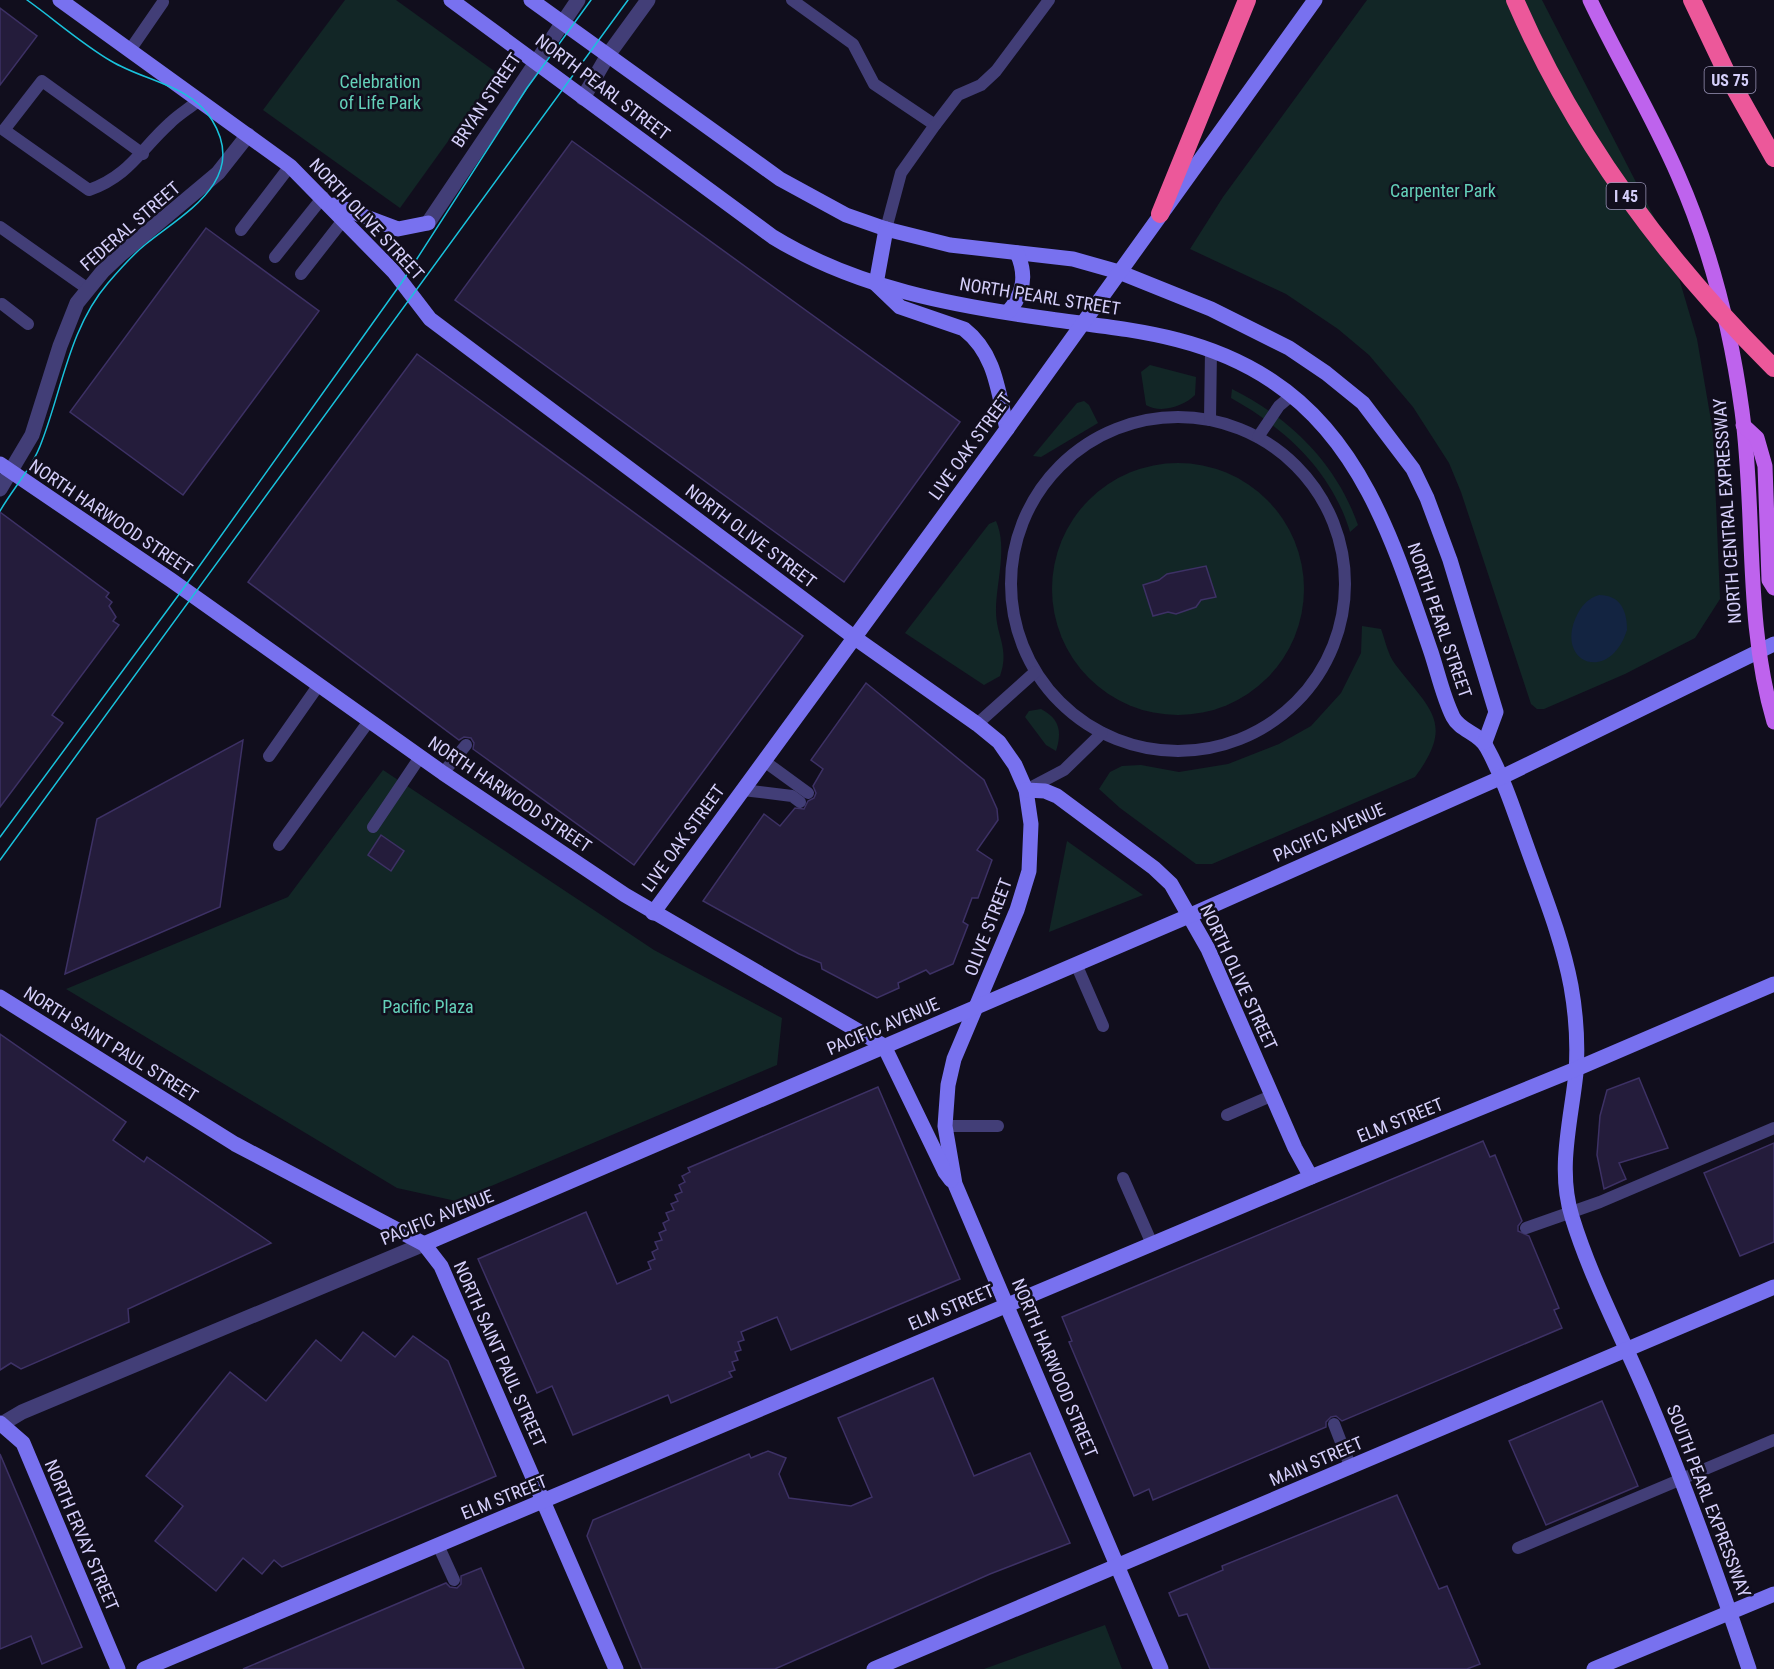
<svg xmlns="http://www.w3.org/2000/svg" width="1774" height="1669" viewBox="0 0 1774 1669" font-family="'Roboto Condensed',sans-serif">
	<style>
		.green { fill: #122626 }
		.water { fill: #132441 }
		.building { fill: #241c3b; stroke: #3d3165; stroke-width: 1.5 }
		.lines { fill: none; stroke-linecap: round; stroke-linejoin: round }
		.lane { stroke: #423e77; stroke-width: 12 }
		.street { stroke: #423e77; stroke-width: 15 }
		.secondary { stroke: #7871ef; stroke-width: 15 }
		.primary { stroke: #be63ed; stroke-width: 15 }
		.highway { stroke: #ec589a; stroke-width: 18 }
		.tram { stroke: #19c2dc; stroke-width: 1.5 }
		.labels { text-anchor: middle; dominant-baseline: central; stroke-width: 5; stroke-linejoin: round; paint-order: stroke }
		.shield { fill: #110e1d; stroke: #9a95b8; stroke-width: 1.5 }
		.shield-label { font-size: 16px; font-weight: bold; fill: #d5cffa }
		.park-label { font-size: 18px; fill: #64d0b9; stroke: #110e1d }
		.street-label { font-size: 18px; fill: #d5cffa; stroke: #110e1d }
	</style>
	<rect width="100%" height="100%" fill="#110e1d"/>
	<!-- green -->
	<g class="green">
		<path d="M 345,0 L 396,0 L 497,73 L 400,208 L 263,110 Z"/>
		<path d="M 1367,0 L 1542,0 L 1670,248 L 1697,339 L 1713,432 L 1720,599 L 1695,638 L 1625,674 L 1544,709 L 1537,709 L 1531,704 L 1461,492 L 1449,463 L 1413,407 L 1369,355 L 1338,329 L 1286,294 L 1190,249 L 1223,197 Z"/>
		<path d="M 1150,365 L 1196,377 L 1195,395 C 1184,406 1161,414 1146,405 L 1141,372 Z"/>
		<path d="M 1232,389 C 1290,418 1336,463 1358,525 L 1350,532 C 1332,471 1285,428 1231,398 Z"/>
		<path d="M 1084,401 L 1089,405 L 1098,423 L 1041,457 L 1033,456 L 1077,403 Z"/>
		<circle cx="1178" cy="589" r="126"/>
		<path d="M 996,521 C 1008,548 996,582 996,611 C 996,636 1010,649 1000,676 L 984,685 L 905,633 L 989,524 Z"/>
		<path d="M 1362,626 L 1381,629 C 1385,640 1388,655 1395,664 C 1429,709 1456,722 1415,777 L 1212,864 L 1196,864 L 1120,808 L 1099,789 L 1110,772 L 1122,766 L 1141,765 L 1179,772 L 1228,764 L 1279,744 L 1311,726 L 1341,693 L 1361,653 Z"/>
		<path d="M 1041,709 C 1060,719 1062,732 1056,751 L 1046,745 L 1025,717 L 1029,711 Z"/>
		<path d="M 383,770 L 654,950 L 782,1018 L 777,1065 L 456,1201 L 397,1188 L 66,989 L 288,897 Z"/>
		<path d="M 1067,841 L 1143,895 L 1049,932 Z"/>
		<path d="M 1105,1625 L 1122,1669 L 984,1669 Z"/>
	</g>
	<!-- water -->
	<path class="water" d="M 1599,595 C 1620,595 1627,610 1627,630 C 1609,686 1552,662 1578,613 C 1583,604 1589,598 1599,595 Z"/>
	<!-- building -->
	<g class="building">
		<path d="M 0,8 L 37,36 L 0,85 Z"/>
		<path d="M 572,141 L 960,422 L 844,582 L 455,300 Z"/>
		<path d="M 206,228 L 319,311 L 183,495 L 70,412 Z"/>
		<path d="M 417,354 L 803,636 L 634,865 L 473,749 L 474,743 L 471,738 L 464,737 L 459,740 L 248,582 Z"/>
		<path d="M 0,512 L 109,593 L 106,597 L 112,602 L 109,606 L 116,617 L 113,621 L 119,625 L 52,715 L 63,723 L 0,807 Z"/>
		<path d="M 1206,566 L 1216,597 L 1201,600 L 1196,607 L 1176,614 L 1168,612 L 1153,616 L 1143,585 L 1159,580 L 1167,574 Z"/>
		<path d="M 866,683 L 984,780 L 997,809 L 998,820 L 977,850 L 992,860 L 978,898 L 972,898 L 963,922 L 968,925 L 953,964 L 930,974 L 926,970 L 898,983 L 899,988 L 877,998 L 822,969 L 821,963 L 799,954 L 703,901 L 764,814 L 780,826 L 795,808 L 804,809 L 808,801 L 814,798 L 816,793 L 813,786 L 823,769 L 811,760 Z"/>
		<path d="M 243,740 L 220,907 L 65,974 L 97,819 Z"/>
		<path d="M 381,835 L 404,851 L 391,871 L 368,855 Z"/>
		<path d="M 0,1034 L 126,1122 L 113,1140 L 144,1162 L 147,1157 L 271,1243 L 128,1309 L 129,1322 L 21,1369 L 11,1363 L 0,1370 Z"/>
		<path d="M 1639,1078 L 1668,1148 L 1619,1163 L 1626,1179 L 1604,1189 L 1597,1155 L 1600,1116 L 1607,1090 Z"/>
		<path d="M 878,1087 L 960,1279 L 791,1350 L 777,1317 L 741,1332 L 744,1340 L 738,1342 L 741,1350 L 735,1352 L 738,1360 L 732,1362 L 735,1370 L 729,1372 L 732,1377 L 671,1403 L 668,1395 L 573,1435 L 552,1386 L 537,1393 L 478,1259 L 586,1212 L 617,1284 L 651,1269 L 648,1262 L 655,1259 L 652,1252 L 658,1249 L 655,1242 L 662,1240 L 659,1233 L 666,1230 L 663,1223 L 669,1220 L 666,1213 L 674,1210 L 671,1204 L 678,1201 L 675,1195 L 682,1192 L 679,1185 L 685,1182 L 682,1176 L 690,1172 L 688,1168 Z"/>
		<path d="M 1483,1141 L 1490,1157 L 1495,1155 L 1522,1221 L 1518,1226 L 1518,1231 L 1529,1236 L 1559,1308 L 1554,1310 L 1562,1328 L 1342,1421 L 1336,1416 L 1331,1417 L 1326,1422 L 1326,1427 L 1153,1500 L 1149,1489 L 1134,1496 L 1069,1342 L 1072,1341 L 1062,1317 Z"/>
		<path d="M 1774,1143 L 1774,1242 L 1740,1256 L 1704,1173 Z"/>
		<path d="M 363,1332 L 395,1357 L 413,1336 L 448,1361 L 496,1476 L 282,1567 L 274,1560 L 262,1574 L 243,1558 L 216,1591 L 155,1541 L 183,1506 L 146,1476 L 230,1372 L 266,1401 L 316,1340 L 341,1361 Z"/>
		<path d="M 933,1378 L 974,1476 L 1030,1453 L 1070,1543 L 990,1574 L 775,1669 L 642,1669 L 587,1536 L 593,1520 L 749,1454 L 751,1458 L 768,1451 L 786,1458 L 779,1474 L 789,1498 L 851,1506 L 872,1497 L 838,1418 Z"/>
		<path d="M 1602,1401 L 1638,1486 L 1546,1525 L 1509,1441 Z"/>
		<path d="M 0,1454 L 82,1647 L 42,1664 L 31,1636 L 0,1649 Z"/>
		<path d="M 1397,1495 L 1439,1589 L 1447,1586 L 1480,1664 L 1467,1669 L 1210,1669 L 1187,1614 L 1179,1616 L 1169,1593 L 1223,1570 L 1222,1566 Z"/>
		<path d="M 481,1568 L 524,1669 L 243,1669 L 446,1583 L 450,1587 L 457,1588 L 461,1584 L 461,1576 Z"/>
	</g>
	<g class="lines">
		<!-- lane -->
		<g class="lane">
			<path d="M 792,0 L 853,44 L 874,84 L 935,125"/>
			<path d="M 130,50 L 163,2"/>
			<path d="M 143,154 L 42,81 L 4,130 L 89,190 C 129,176 140,150 170,123 C 179,114 190,108 199,100"/>
			<path d="M 0,227 L 88,289"/>
			<path d="M 886,229 L 901,173 L 935,125 L 958,95 L 981,85 L 996,71 L 1049,0"/>
			<path d="M 241,230 L 290,166"/>
			<path d="M 275,257 L 323,197"/>
			<path d="M 301,274 L 344,219"/>
			<path d="M 2,304 L 28,324"/>
			<circle cx="1178" cy="584" r="167"/>
			<path d="M 1210,420 L 1211,350"/>
			<path d="M 1258,437 L 1279,406 L 1292,395"/>
			<path d="M 977,724 L 1035,672"/>
			<path d="M 269,756 L 318,686"/>
			<path d="M 764,761 L 808,793"/>
			<path d="M 443,773 L 466,745"/>
			<path d="M 743,790 L 792,796 L 800,802"/>
			<path d="M 1026,790 L 1064,770 L 1102,733"/>
			<path d="M 373,827 L 420,757"/>
			<path d="M 279,845 L 369,721"/>
			<path d="M 1076,964 L 1103,1026"/>
			<path d="M 1227,1115 L 1271,1096"/>
			<path d="M 945,1126 L 998,1126"/>
			<path d="M 1123,1178 L 1152,1244"/>
			<path d="M 1526,1228 L 1600,1202 L 1774,1128"/>
			<path d="M 1334,1424 L 1351,1468"/>
			<path d="M 438,1545 L 454,1580"/>
			<path d="M 1518,1548 L 1774,1440"/>
		</g>
		<!-- street -->
		<g class="street">
			<path d="M 583,98 L 608,55 L 648,0"/>
			<path d="M 428,223 L 578,0"/>
			<path d="M 0,489 L 32,435 L 60,346 L 77,303 L 103,271 L 120,255 L 218,173 L 248,135"/>
			<path d="M 0,1425 L 22,1412 L 424,1244"/>
		</g>
		<!-- secondary -->
		<g class="secondary">
			<path d="M 60,0 L 290,166 L 394,272 L 430,319 L 855,638 L 977,724 L 999,742 L 1015,765 L 1026,790 L 1031,824 L 1029,871 L 1017,910 L 954,1059 L 948,1085 L 945,1126 L 955,1184 L 1161,1669"/>
			<path d="M 451,0 L 773,237 C 856,288 954,306 1050,319 C 1130,330 1203,335 1272,381 C 1365,442 1397,553 1431,652 C 1438,673 1443,697 1453,717 C 1460,731 1480,733 1487,748 C 1504,779 1515,814 1527,847 C 1543,892 1562,938 1571,986 C 1576,1014 1578,1044 1576,1073 C 1571,1121 1557,1169 1572,1217 C 1592,1282 1625,1342 1651,1405 C 1688,1492 1719,1580 1749,1669"/>
			<path d="M 531,0 L 780,179 L 846,215 L 886,229 L 950,245 L 1073,259 L 1119,272 L 1211,309 L 1289,348 L 1326,373 L 1363,403 L 1413,469 L 1427,498 L 1450,560 L 1496,712 L 1485,742"/>
			<path d="M 334,205 L 398,229 L 428,223"/>
			<path d="M 886,229 L 876,284 L 900,307 L 964,329 C 996,354 998,392 1007,429"/>
			<path d="M 1008,312 C 1024,294 1027,275 1017,253"/>
			<path d="M 0,464 L 171,580 L 443,773 L 625,895 L 884,1046 L 945,1172 L 951,1180"/>
			<path d="M 1026,790 L 1045,791 L 1057,796 L 1154,868 L 1171,884 L 1208,949 L 1295,1148 L 1311,1177"/>
			<path d="M 653,913 L 1007,429 L 1315,0"/>
			<path d="M 0,997 L 235,1144 L 424,1244 L 441,1266 L 616,1669"/>
			<path d="M 424,1244 L 1191,915 L 1500,778 L 1774,644"/>
			<path d="M 0,1423 L 23,1443 L 118,1669"/>
			<path d="M 144,1669 L 1311,1177 L 1576,1069 L 1774,984"/>
			<path d="M 874,1669 L 1774,1287"/>
			<path d="M 1594,1669 L 1774,1594"/>
		</g>
		<!-- primary -->
		<g class="primary">
			<path d="M 1590,0 C 1618,59 1652,115 1678,175 C 1711,250 1731,330 1742,411 C 1756,515 1744,620 1774,722"/>
			<path d="M 1743,425 L 1757,438 L 1765,466 L 1769,580 L 1774,588"/>
		</g>
		<!-- highway -->
		<g class="highway">
			<path d="M 1515,0 C 1575,139 1667,262 1774,368"/>
			<path d="M 1692,0 L 1730,80 L 1774,158"/>
			<path d="M 1160,214 L 1247,0"/>
		</g>
		<!-- tram -->
		<g class="tram">
			<path d="M 0,511 C 14,487 33,467 42,441 C 62,389 70,327 108,283 C 120,269 132,255 146,244 C 184,213 249,180 212,120 C 191,85 144,81 111,61 C 82,44 55,20 27,0"/>
			<path d="M 0,837 L 183,589 L 402,282 L 527,88 L 591,0"/>
			<path d="M 0,860 L 628,0"/>
		</g>
	</g>
	<g class="labels">
		<!-- shield labels -->
		<g class="shield">
			<rect x="1704.5" y="67" width="51" height="26" rx="4.5"/>
			<rect x="1606.5" y="183" width="39" height="26" rx="4.5"/>
		</g>
		<g class="shield-label">
			<text x="1730" y="80">US 75</text>
			<text x="1626" y="196">I 45</text>
		</g>
		<!-- park labels -->
		<g class="park-label">
			<text x="380" y="81">Celebration<tspan x="380" dy="21">of Life Park</tspan></text>
			<text x="1443" y="190">Carpenter Park</text>
			<text x="428" y="1006">Pacific Plaza</text>
		</g>
		<!-- street labels -->
		<g class="street-label">
			<text transform="translate(603 87) rotate(37)">NORTH PEARL STREET</text>
			<text transform="translate(486 100) rotate(-56)">BRYAN STREET</text>
			<text transform="translate(367 219) rotate(47)">NORTH OLIVE STREET</text>
			<text transform="translate(130 226) rotate(-41)">FEDERAL STREET</text>
			<text transform="translate(1040 296) rotate(9)">NORTH PEARL STREET</text>
			<text transform="translate(970 446) rotate(-54)">LIVE OAK STREET</text>
			<text transform="translate(1727 511) rotate(-94)">NORTH CENTRAL EXPRESSWAY</text>
			<text transform="translate(111 517) rotate(34)">NORTH HARWOOD STREET</text>
			<text transform="translate(751 536) rotate(37)">NORTH OLIVE STREET</text>
			<text transform="translate(1440 620) rotate(71)">NORTH PEARL STREET</text>
			<text transform="translate(510 794) rotate(34)">NORTH HARWOOD STREET</text>
			<text transform="translate(1329 832) rotate(-24)">PACIFIC AVENUE</text>
			<text transform="translate(683 838) rotate(-54)">LIVE OAK STREET</text>
			<text transform="translate(988 927) rotate(-69)">OLIVE STREET</text>
			<text transform="translate(1239 977) rotate(65)">NORTH OLIVE STREET</text>
			<text transform="translate(883 1026) rotate(-23)">PACIFIC AVENUE</text>
			<text transform="translate(111 1044) rotate(32)">NORTH SAINT PAUL STREET</text>
			<text transform="translate(1400 1120) rotate(-22)">ELM STREET</text>
			<text transform="translate(437 1217) rotate(-22)">PACIFIC AVENUE</text>
			<text transform="translate(951 1307) rotate(-23)">ELM STREET</text>
			<text transform="translate(500 1354) rotate(66)">NORTH SAINT PAUL STREET</text>
			<text transform="translate(1055 1368) rotate(67)">NORTH HARWOOD STREET</text>
			<text transform="translate(1316 1461) rotate(-23)">MAIN STREET</text>
			<text transform="translate(504 1497) rotate(-22)">ELM STREET</text>
			<text transform="translate(1709 1501) rotate(69)">SOUTH PEARL EXPRESSWAY</text>
			<text transform="translate(82 1535) rotate(67)">NORTH ERVAY STREET</text>
		</g>
	</g>
</svg>
